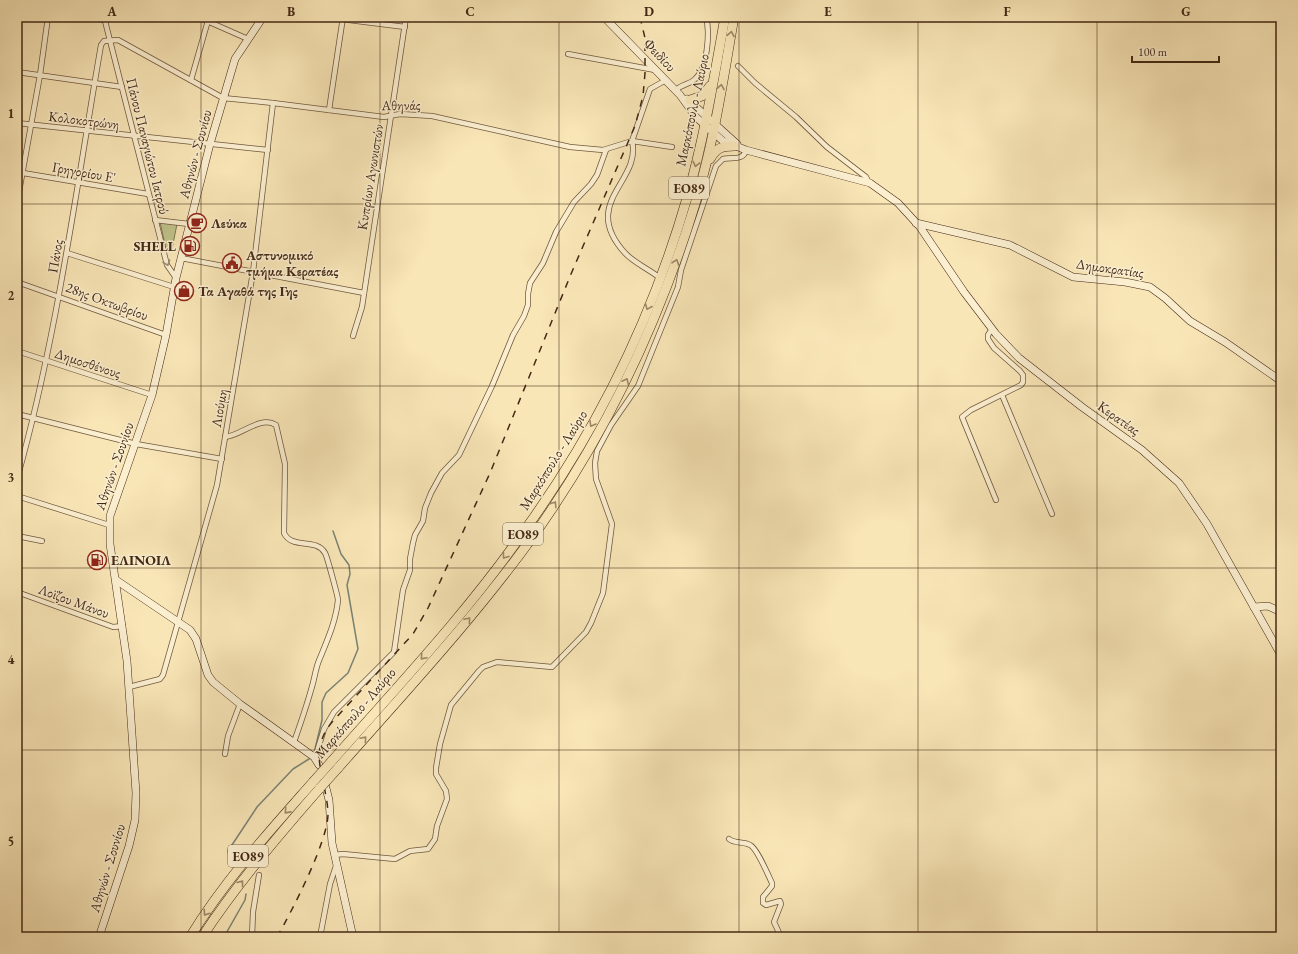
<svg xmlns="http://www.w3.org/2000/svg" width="1298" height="954" viewBox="0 0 1298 954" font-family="'EB Garamond',serif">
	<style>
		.green { fill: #c1c48c; stroke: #827650 }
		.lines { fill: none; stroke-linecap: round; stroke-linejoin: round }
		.stream { stroke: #7a8374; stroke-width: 1.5 }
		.street-casing { stroke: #70583e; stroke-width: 6 }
		.secondary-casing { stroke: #432815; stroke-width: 8 }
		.highway-casing { stroke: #432815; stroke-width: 10 }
		.street { stroke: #fbefd0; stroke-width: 4.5 }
		.secondary { stroke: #fbefd0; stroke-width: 7 }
		.highway { stroke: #f9e6b7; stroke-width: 9 }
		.rail { stroke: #432815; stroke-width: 1.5; stroke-dasharray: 7 7; stroke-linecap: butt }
		.highway-bridge-casing { stroke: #432815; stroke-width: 10; stroke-linecap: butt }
		.highway-bridge { stroke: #f9e6b7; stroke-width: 9 }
		.oneway { stroke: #9e8766 }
		.oneway2 { stroke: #9f8c72 }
		.grid { fill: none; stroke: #432815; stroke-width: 1; stroke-opacity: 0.55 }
		.labels { text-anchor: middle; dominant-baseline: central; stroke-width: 3; stroke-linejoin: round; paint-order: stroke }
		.shield { fill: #fbefd0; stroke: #7a644d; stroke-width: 1 }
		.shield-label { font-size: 13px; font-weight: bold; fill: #432815 }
		.street-label { font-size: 14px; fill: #432815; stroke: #fbefd0 }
		.poi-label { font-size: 14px; font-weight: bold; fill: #432815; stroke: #fbefd0; text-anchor: start }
		.neatline { fill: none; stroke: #432815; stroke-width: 1.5 }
		.grid-label { font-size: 13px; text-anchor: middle; font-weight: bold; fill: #432815 }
	</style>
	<rect width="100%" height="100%" fill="#f9e6b7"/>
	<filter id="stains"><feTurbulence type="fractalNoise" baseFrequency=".005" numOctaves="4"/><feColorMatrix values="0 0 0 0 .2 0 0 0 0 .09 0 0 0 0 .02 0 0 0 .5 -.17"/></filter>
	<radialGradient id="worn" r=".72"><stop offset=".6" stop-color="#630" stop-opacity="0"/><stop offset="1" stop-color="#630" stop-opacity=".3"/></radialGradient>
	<!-- green -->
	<path class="green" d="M 160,222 L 177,224 L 172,249 L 166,249 Z"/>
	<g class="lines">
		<!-- stream -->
		<g class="stream">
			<path d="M 315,749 L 322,720 L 322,702 L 326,693 L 348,673 L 358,649 L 347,585 L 350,574 L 349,565 L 341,554 L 333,531"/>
			<path d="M 230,860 L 228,851 L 257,807 L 293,769 L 309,759"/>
			<path d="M 224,937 L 245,900 L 246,894"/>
		</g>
		<!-- street casing -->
		<g class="street-casing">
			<g id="street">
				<path d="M 89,17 L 104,20"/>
				<path d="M 104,17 L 167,265 L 176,278"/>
				<path d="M 198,17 L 248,39"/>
				<path d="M 325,17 L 405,27"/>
				<path d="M 568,54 L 655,70"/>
				<path d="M 738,66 L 755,83 L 796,117 L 827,147 L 866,177 L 869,183"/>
				<path d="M 17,72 L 122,87"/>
				<path d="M 191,80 L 209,17"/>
				<path d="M 676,90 C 682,84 688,85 694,80 C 708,69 710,32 706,17"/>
				<path d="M 329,110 L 343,17"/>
				<path d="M 17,123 L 268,150"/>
				<path d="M 632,141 C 642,182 579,202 625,253 C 634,263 649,269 660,278"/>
				<path d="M 632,141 L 672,147"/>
				<path d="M 17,172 L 148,194"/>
				<path d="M 17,203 L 40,75 L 48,17"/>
				<path d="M 155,220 L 189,224"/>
				<path d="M 67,253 L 174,287"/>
				<path d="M 181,258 L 364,293"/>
				<path d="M 17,282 L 166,335"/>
				<path d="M 992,329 L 988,335 L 988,339 L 994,348 L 1020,371 L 1023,375 L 1023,382 L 1021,385 L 971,410 L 962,417 L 996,500"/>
				<path d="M 353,336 L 362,307 L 406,17"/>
				<path d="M 17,351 L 152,395"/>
				<path d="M 1002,395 L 1052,514"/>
				<path d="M 17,414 L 136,444 L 222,459"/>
				<path d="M 225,437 C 241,436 260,415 276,425 L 285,464 L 284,533 C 292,550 316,537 325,553 C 327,556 338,597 338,600 C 336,622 326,643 318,663 C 315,672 314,681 311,690 C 306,708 300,725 294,742"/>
				<path d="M 17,479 C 57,337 76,190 101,45 L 104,41 L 118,40 L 223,98 L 273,103 L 384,117 L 400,114 L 432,116 L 570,147 L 603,150 L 632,141 L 650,89 L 666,80"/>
				<path d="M 17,496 L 109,525"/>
				<path d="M 17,536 L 42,541"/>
				<path d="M 17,592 L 113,627 L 123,626"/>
				<path d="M 129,687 L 160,679 L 163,675 L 217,485 L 253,272 L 273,103"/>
				<path d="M 225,754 L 228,736 L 240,704"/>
				<path d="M 315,758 L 324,729 L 334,712 L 394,652 L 403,590 L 410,570 L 410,559 L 413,543 L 415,535 L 423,521 L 425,508 L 431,493 L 442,473 L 459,455 L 492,386 L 513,335 L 524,316 L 528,305 L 528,294 L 530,283 L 543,263 L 556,232 L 574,202 L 591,184 L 597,175 L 606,150"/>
				<path d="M 729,839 C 735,844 743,841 750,845 C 757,848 768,875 772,883 L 772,886 L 763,897 L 763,903 L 766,905 L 780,901 L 781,904 L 774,922 L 781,937"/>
				<path d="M 334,855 L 343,854 L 395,859 L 410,851 L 428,849 L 435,839 L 437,826 L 447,799 L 446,791 L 436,774 L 436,768 L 440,744 L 451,705 L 479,671 L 483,667 L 497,662 L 552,667 L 586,632 L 591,623 L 603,593 L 612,524 L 596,479 L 595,463 L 597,451 L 611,425 L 638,386 L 678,287 L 681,270 L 716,166 L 723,159 C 731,157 744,161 746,150"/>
				<path d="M 252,937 L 253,912 L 259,875"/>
				<path d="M 320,937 L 330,884 L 336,866"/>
			</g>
		</g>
		<!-- secondary casing -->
		<g class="secondary-casing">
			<g id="secondary">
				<path d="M 604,17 L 680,95 L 696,117 L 723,141 L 746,150 L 870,183 L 898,203 L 920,227 L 964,292 L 996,334 L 1019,358 L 1082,407 L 1142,450 L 1179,483 L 1207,524 L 1281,655"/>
				<path d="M 687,99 L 737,144"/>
				<path d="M 916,223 L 1010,245 L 1073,277 L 1125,282 L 1150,287 L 1165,298 L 1190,321 L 1225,342 L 1281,381"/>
				<path d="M 116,580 L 190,630 L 196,639 L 208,675 L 213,682 L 240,704 L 314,757 L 319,765"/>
				<path d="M 1254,607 L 1268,606 L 1281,612"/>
				<path d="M 325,784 L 329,800 L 332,843 L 353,937"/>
				<path d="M 99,937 L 129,846 L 135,820 L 136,793 L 127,661 L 110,544 L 110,516 L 152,395 L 166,335 L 176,278 L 210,144 L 235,59 L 263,17"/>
			</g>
		</g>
		<!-- highway casing -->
		<g class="highway-casing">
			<g id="highway">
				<path d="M 690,100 L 702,96 L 710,86"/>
				<path d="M 710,159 C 716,148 722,146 734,146"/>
				<path d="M 331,762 C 398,686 469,611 527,527 C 598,428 653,316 687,198 C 704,139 714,78 725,17"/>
				<path d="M 338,768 C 405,692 475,617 534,535 C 606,434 659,322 695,204 C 714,143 723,80 734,17"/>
				<path d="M 190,937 C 225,880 269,832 313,782"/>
				<path d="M 202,937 C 237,884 278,836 320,788"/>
			</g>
		</g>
		<!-- street -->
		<use href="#street" class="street"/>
		<!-- secondary -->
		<use href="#secondary" class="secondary"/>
		<!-- highway -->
		<use href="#highway" class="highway"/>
		<!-- rail -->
		<path class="rail" d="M 277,937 C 292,911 328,841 328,814 C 327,779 306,752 333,721 L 413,634 L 428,608 L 490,473 L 571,274 L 635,126 L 643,96 L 645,73 L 645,38 L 640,17"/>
		<!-- highway-bridge casing -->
		<g class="highway-bridge-casing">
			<g id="highway-bridge">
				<path d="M 313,782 L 331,762"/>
				<path d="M 320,788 L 338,768"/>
			</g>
		</g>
		<!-- highway-bridge -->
		<use href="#highway-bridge" class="highway-bridge"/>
	</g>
	<!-- one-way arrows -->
	<defs><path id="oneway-chevron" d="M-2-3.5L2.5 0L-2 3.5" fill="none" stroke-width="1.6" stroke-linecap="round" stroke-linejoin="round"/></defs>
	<g class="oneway">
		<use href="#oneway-chevron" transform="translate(731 34) rotate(-80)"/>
		<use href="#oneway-chevron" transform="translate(721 87) rotate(-80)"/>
		<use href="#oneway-chevron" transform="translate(696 164) rotate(104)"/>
		<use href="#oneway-chevron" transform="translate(676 262) rotate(-71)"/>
		<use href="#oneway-chevron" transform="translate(648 307) rotate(112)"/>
		<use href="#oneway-chevron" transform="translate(626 381) rotate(-64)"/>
		<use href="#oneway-chevron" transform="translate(592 424) rotate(120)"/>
		<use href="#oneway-chevron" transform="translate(554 504) rotate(-57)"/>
		<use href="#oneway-chevron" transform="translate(505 556) rotate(127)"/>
		<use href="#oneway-chevron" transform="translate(468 620) rotate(-50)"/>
		<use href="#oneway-chevron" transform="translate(423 657) rotate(131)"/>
		<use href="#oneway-chevron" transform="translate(364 739) rotate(-49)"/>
		<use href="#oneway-chevron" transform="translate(287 811) rotate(132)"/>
		<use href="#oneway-chevron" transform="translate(241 883) rotate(-52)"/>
		<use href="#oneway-chevron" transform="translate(206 913) rotate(124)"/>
	</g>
	<use class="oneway2" href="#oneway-chevron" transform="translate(167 263) rotate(71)"/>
	<!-- grid -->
	<path class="grid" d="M 201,17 L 201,937M 380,17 L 380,937M 559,17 L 559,937M 739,17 L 739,937M 918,17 L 918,937M 1097,17 L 1097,937M 17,204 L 1281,204M 17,386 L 1281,386M 17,568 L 1281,568M 17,750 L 1281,750"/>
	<!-- icons -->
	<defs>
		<g id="cafe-ring" transform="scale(1)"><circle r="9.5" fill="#fbefd0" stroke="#8f2418" stroke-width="1.5"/><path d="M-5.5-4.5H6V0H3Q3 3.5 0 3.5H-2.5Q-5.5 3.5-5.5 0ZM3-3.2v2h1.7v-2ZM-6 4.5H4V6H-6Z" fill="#8f2418"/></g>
		<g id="fuel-ring" transform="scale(1)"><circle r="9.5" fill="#fbefd0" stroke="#8f2418" stroke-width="1.5"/><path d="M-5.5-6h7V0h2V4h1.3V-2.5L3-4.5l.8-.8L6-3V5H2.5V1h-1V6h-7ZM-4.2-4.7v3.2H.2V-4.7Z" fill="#8f2418"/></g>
		<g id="civic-ring" transform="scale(1)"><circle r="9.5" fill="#fbefd0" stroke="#8f2418" stroke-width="1.5"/><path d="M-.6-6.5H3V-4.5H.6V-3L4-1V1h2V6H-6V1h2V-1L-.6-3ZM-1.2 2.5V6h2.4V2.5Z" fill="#8f2418"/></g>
		<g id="shop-ring" transform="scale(1)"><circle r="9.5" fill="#fbefd0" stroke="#8f2418" stroke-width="1.5"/><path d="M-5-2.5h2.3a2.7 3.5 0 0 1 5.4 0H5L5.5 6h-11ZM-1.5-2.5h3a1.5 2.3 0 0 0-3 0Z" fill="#8f2418"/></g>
	</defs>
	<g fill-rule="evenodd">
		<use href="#cafe-ring" x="197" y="223"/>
		<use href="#fuel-ring" x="190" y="246"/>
		<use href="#civic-ring" x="232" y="263"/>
		<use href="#shop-ring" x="184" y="291"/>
		<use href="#fuel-ring" x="97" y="560"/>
	</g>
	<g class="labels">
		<!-- shield labels -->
		<g class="shield">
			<rect x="669" y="177" width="40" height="22" rx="3"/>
			<rect x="503" y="523" width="40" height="22" rx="3"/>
			<rect x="228" y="845" width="40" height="22" rx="3"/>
		</g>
		<g class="shield-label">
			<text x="689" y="188">ΕΟ89</text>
			<text x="523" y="534">ΕΟ89</text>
			<text x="248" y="856">ΕΟ89</text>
		</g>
		<!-- street labels -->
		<g class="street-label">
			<text transform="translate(660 55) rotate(46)">Φειδίου</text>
			<text transform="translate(401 105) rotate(-1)">Αθηνάς</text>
			<text transform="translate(692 110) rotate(-78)">Μαρκόπουλο - Λαύριο</text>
			<text transform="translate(84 120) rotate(7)">Κολοκοτρώνη</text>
			<text transform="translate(148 146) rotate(76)">Πάνου Παναγιώτου Ιατρού</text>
			<text transform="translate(195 154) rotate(-75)">Αθηνών - Σουνίου</text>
			<text transform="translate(84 172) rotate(10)">Γρηγορίου Ε'</text>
			<text transform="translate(370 177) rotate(-81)">Κυπρίων Αγωνιστών</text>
			<text transform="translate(55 256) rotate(-80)">Πάνος</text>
			<text transform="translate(1110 268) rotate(8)">Δημοκρατίας</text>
			<text transform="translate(107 301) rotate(20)">28ης Οκτωβρίου</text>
			<text transform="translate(88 363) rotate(18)">Δημοσθένους</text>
			<text transform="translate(219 408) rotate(-80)">Λιούμη</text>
			<text transform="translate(1119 418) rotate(35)">Κερατέας</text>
			<text transform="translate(553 460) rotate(-58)">Μαρκόπουλο - Λαύριο</text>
			<text transform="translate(114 466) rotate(-71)">Αθηνών - Σουνίου</text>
			<text transform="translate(74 601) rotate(20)">Λοϊζου Μάνου</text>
			<text transform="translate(355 713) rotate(-49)">Μαρκόπουλο - Λαύριο</text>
			<text transform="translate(107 868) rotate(-73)">Αθηνών - Σουνίου</text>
		</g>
		<!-- poi labels -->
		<g class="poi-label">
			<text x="211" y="223">Λεύκα</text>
			<text x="176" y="246" text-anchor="end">SHELL</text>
			<text x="246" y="255">Αστυνομικό<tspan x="246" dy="16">τμήμα Κερατέας</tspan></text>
			<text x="198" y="291">Τα Αγαθά της Γης</text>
			<text x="111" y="560">ΕΛΙΝΟΙΛ</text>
		</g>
	</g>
	<!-- margin -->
	<rect width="1298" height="954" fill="none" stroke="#f9e6b7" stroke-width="44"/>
	<!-- scale -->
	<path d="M1132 56v6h87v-6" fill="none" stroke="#432815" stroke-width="2"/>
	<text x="1138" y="56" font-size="12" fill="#432815" stroke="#fbefd0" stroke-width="3" paint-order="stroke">100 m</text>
	<rect x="22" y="22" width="1254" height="910" class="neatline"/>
	<g class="grid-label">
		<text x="112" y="16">A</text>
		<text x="291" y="16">B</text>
		<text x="470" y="16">C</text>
		<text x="649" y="16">D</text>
		<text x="828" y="16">E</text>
		<text x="1007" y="16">F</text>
		<text x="1186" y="16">G</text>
		<text x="11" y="118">1</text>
		<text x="11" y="300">2</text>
		<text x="11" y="482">3</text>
		<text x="11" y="664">4</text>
		<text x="11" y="846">5</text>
	</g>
	<rect width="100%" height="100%" filter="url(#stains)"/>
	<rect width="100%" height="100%" fill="url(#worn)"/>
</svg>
